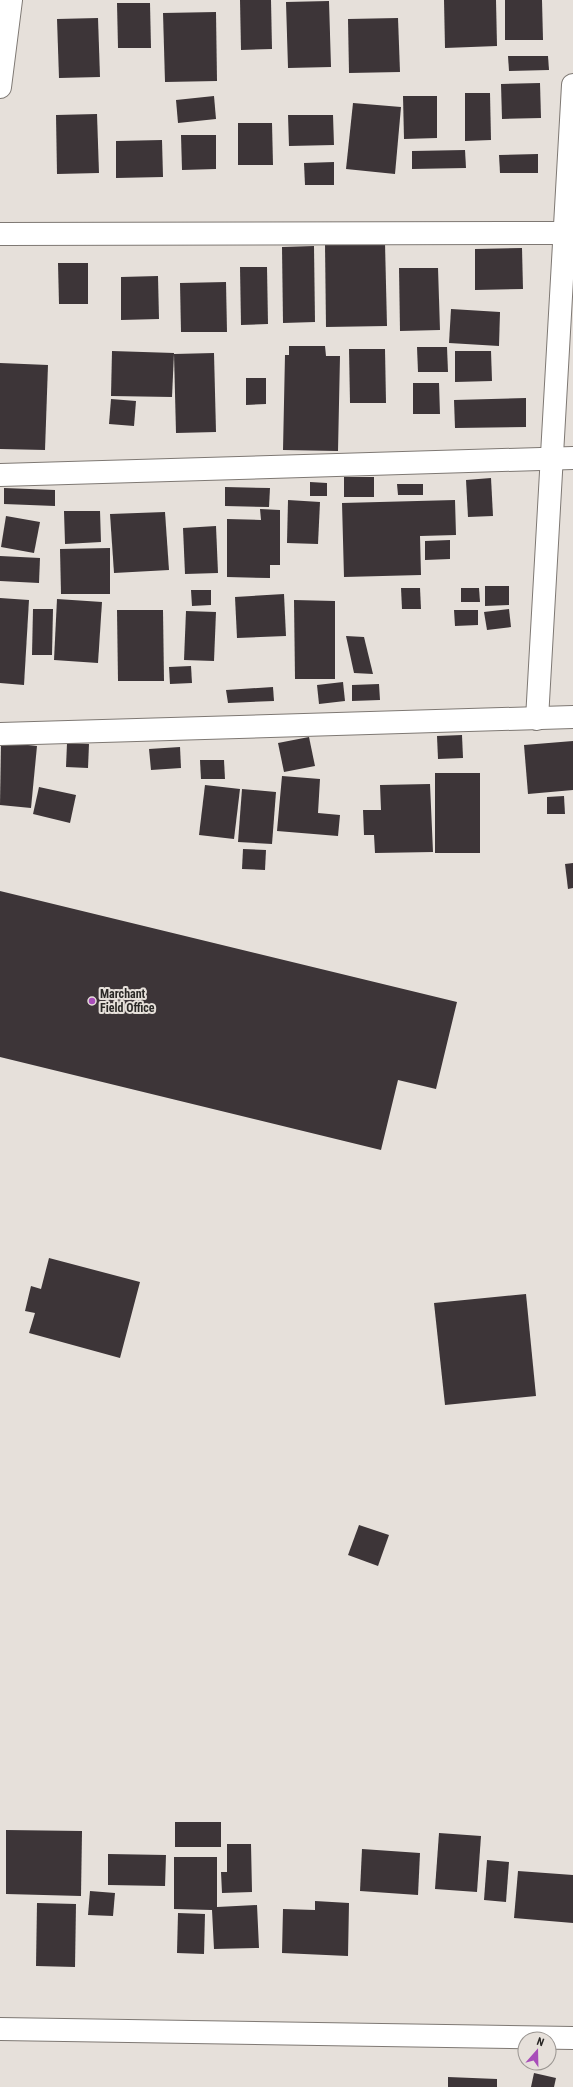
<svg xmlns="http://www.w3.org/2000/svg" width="573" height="2087" viewBox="0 0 573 2087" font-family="'Roboto Condensed',sans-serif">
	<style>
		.building { fill: #3d3538 }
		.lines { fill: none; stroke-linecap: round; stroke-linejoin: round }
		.street-casing { stroke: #7e7873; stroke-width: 24 }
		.secondary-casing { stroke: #7e7873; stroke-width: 24 }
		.street { stroke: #fff; stroke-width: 22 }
		.secondary { stroke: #fff; stroke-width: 22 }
		.poi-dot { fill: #a84db9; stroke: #e6e0da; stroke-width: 1.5 }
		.labels { text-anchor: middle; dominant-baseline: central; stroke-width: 4; stroke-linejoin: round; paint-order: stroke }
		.poi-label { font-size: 12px; font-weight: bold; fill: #2a2826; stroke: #e6e0da; text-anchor: start }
	</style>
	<rect width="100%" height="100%" fill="#e6e0da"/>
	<!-- building -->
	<g class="building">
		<path d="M 240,0 L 271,0 L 272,49 L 241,50 Z"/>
		<path d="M 444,0 L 496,0 L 497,46 L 445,48 Z"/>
		<path d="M 505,0 L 542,0 L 543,40 L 505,40 Z"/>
		<path d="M 329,1 L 331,67 L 288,68 L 286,2 Z"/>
		<path d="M 117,3 L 150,3 L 151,48 L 118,48 Z"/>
		<path d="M 216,12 L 217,81 L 165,82 L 163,13 Z"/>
		<path d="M 98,18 L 100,77 L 59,78 L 57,19 Z"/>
		<path d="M 398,18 L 400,72 L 349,73 L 348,19 Z"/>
		<path d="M 508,56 L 548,56 L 549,70 L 509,71 Z"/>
		<path d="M 540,83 L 541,118 L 502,119 L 501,84 Z"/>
		<path d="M 465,93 L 490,93 L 491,140 L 465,141 Z"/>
		<path d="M 214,96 L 216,119 L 178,123 L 176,100 Z"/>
		<path d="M 403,96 L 437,96 L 437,138 L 404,139 Z"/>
		<path d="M 353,103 L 401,107 L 395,174 L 346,169 Z"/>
		<path d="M 97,114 L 99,173 L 57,174 L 56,115 Z"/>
		<path d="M 288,115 L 333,115 L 334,145 L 289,146 Z"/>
		<path d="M 238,123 L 272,123 L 273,165 L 238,165 Z"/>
		<path d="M 181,135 L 216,135 L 216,169 L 182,170 Z"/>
		<path d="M 162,140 L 163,177 L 116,178 L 116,141 Z"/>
		<path d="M 465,150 L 466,168 L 412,169 L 412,151 Z"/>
		<path d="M 538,154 L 538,173 L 500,173 L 499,155 Z"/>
		<path d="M 334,162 L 334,185 L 305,185 L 304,163 Z"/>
		<path d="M 385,243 L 387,326 L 326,327 L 325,244 Z"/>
		<path d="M 314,246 L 315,322 L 283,323 L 282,247 Z"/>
		<path d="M 522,248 L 523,289 L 475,290 L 475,249 Z"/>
		<path d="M 58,263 L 88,263 L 88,304 L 59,304 Z"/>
		<path d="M 240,267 L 267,267 L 268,324 L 241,325 Z"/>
		<path d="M 399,268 L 438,268 L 440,330 L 400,331 Z"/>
		<path d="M 158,276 L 159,319 L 121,320 L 121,277 Z"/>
		<path d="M 226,282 L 227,332 L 181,332 L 180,283 Z"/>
		<path d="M 451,309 L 500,312 L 499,346 L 449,343 Z"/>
		<path d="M 289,346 L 325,346 L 326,356 L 340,356 L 338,451 L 283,450 L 285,355 L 289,355 Z"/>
		<path d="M 417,347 L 447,347 L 448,372 L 418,372 Z"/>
		<path d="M 349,349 L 385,349 L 386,403 L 350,403 Z"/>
		<path d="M 112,351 L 174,353 L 172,397 L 111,396 Z"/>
		<path d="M 455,351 L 491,351 L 492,381 L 455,382 Z"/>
		<path d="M 214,353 L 216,432 L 176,433 L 174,354 Z"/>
		<path d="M 0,363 L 48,365 L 45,450 L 0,449 Z"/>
		<path d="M 246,378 L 266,378 L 266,404 L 246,405 Z"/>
		<path d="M 413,383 L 439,383 L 440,414 L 413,414 Z"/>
		<path d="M 526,398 L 526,427 L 455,428 L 454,400 Z"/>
		<path d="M 111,399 L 136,401 L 134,426 L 109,424 Z"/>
		<rect x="344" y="477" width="30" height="20"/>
		<path d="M 491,478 L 493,516 L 468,517 L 466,480 Z"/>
		<path d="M 310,482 L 327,483 L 327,496 L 310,496 Z"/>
		<path d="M 397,484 L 423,484 L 423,495 L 398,495 Z"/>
		<path d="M 225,487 L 270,488 L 269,507 L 225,506 Z"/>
		<path d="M 4,488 L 55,490 L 55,506 L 4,504 Z"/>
		<path d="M 288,500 L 320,502 L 318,544 L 287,543 Z"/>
		<path d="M 455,500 L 456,535 L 420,536 L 421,575 L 344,577 L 342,503 Z"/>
		<path d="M 260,509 L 280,510 L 280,565 L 270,565 L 270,578 L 227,577 L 227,519 L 261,520 Z"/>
		<path d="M 64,511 L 100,511 L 101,542 L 65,544 Z"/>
		<path d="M 165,512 L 169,570 L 114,573 L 110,514 Z"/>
		<path d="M 6,516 L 40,522 L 34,553 L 1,547 Z"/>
		<path d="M 216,526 L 218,573 L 185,574 L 183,528 Z"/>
		<path d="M 450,540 L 450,559 L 425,560 L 425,541 Z"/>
		<path d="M 110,548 L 110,594 L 61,594 L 60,549 Z"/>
		<path d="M 0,556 L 40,558 L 39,583 L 0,581 Z"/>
		<path d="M 485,586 L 509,586 L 509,605 L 485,606 Z"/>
		<path d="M 401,588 L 420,588 L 421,609 L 402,609 Z"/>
		<path d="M 461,588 L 479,588 L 480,602 L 461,602 Z"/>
		<path d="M 191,590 L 211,590 L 211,605 L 192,606 Z"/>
		<path d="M 284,594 L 286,636 L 237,638 L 235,597 Z"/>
		<path d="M 0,598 L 29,600 L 24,685 L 0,683 Z"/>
		<path d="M 57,599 L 102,602 L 98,663 L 54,660 Z"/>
		<path d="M 294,600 L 335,601 L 335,679 L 295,679 Z"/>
		<path d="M 33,609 L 53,609 L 52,655 L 32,655 Z"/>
		<path d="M 509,609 L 511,627 L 487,630 L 484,612 Z"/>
		<path d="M 117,610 L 163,610 L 164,681 L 118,681 Z"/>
		<path d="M 454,610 L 478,610 L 478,625 L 455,626 Z"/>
		<path d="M 186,611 L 216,612 L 214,661 L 184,660 Z"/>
		<path d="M 346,636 L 364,637 L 373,674 L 354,673 Z"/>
		<path d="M 191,666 L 192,683 L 170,684 L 169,667 Z"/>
		<path d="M 343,682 L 345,701 L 319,704 L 317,685 Z"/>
		<path d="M 379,684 L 380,700 L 352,701 L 352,685 Z"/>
		<path d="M 273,687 L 274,701 L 228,703 L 226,690 Z"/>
		<path d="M 462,735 L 463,758 L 438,759 L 437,736 Z"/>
		<path d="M 309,737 L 315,766 L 284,772 L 278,743 Z"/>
		<path d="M 573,741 L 573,790 L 528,794 L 524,745 Z"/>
		<path d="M 1,742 L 37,746 L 31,808 L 0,805 Z"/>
		<path d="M 67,743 L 89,744 L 88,768 L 66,767 Z"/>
		<path d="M 180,747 L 181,768 L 151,770 L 149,749 Z"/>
		<path d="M 200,760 L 224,760 L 225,779 L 201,779 Z"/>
		<rect x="435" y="773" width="45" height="80"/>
		<path d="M 282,776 L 320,779 L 318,813 L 340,815 L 338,836 L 277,831 Z"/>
		<path d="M 430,784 L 433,852 L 375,853 L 374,835 L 364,835 L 363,810 L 381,810 L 380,785 Z"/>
		<path d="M 205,785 L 240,789 L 234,839 L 199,835 Z"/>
		<path d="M 39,787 L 76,795 L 70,823 L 33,814 Z"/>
		<path d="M 242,789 L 276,792 L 272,844 L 238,842 Z"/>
		<path d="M 564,796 L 565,814 L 547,814 L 547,797 Z"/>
		<path d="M 243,849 L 266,850 L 265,870 L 242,869 Z"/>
		<path d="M 573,863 L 573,888 L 568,889 L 565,864 Z"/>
		<path d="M 0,891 L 457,1002 L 436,1089 L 398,1080 L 381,1150 L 0,1057 Z"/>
		<path d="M 49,1258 L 140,1282 L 120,1358 L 29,1333 L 35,1313 L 25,1311 L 31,1286 L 41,1289 Z"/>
		<path d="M 526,1294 L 536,1396 L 445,1405 L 434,1303 Z"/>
		<path d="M 359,1525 L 389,1535 L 378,1566 L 348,1555 Z"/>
		<rect x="175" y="1822" width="46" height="25"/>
		<path d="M 6,1830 L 82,1831 L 81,1896 L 6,1894 Z"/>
		<path d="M 439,1833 L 481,1836 L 477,1892 L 435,1889 Z"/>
		<path d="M 227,1844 L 251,1844 L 252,1892 L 222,1893 L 221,1872 L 227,1872 Z"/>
		<path d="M 362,1849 L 420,1853 L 418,1895 L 360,1891 Z"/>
		<path d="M 108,1854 L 166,1855 L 165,1886 L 108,1885 Z"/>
		<path d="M 174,1857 L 217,1857 L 217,1907 L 257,1905 L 259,1948 L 214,1949 L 212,1910 L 174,1909 Z"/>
		<path d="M 487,1860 L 509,1862 L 506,1902 L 484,1900 Z"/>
		<path d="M 518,1871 L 573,1875 L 573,1923 L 514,1918 Z"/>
		<path d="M 90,1891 L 115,1893 L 113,1916 L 88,1915 Z"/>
		<path d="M 315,1901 L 349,1903 L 348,1956 L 282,1953 L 283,1909 L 315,1910 Z"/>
		<path d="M 37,1903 L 76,1904 L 75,1967 L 36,1966 Z"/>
		<path d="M 178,1913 L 205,1914 L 204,1954 L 177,1953 Z"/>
		<path d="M 534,2073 L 556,2078 L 554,2087 L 531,2087 Z"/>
		<path d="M 448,2077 L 497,2079 L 497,2087 L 448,2087 Z"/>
	</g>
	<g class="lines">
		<!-- street casing -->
		<g class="street-casing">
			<g id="street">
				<path d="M 0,87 L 11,0"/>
				<path d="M 0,234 L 565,233"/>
				<path d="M 0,475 L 573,458"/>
				<path d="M 537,719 L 573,85"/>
				<path d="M 0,734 L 573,717"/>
			</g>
		</g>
		<!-- secondary casing -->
		<g class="secondary-casing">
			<path id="secondary" d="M 0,2029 L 573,2038"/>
		</g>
		<!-- street -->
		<use href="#street" class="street"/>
		<!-- secondary -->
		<use href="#secondary" class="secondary"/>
	</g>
	<!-- markers -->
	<circle class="poi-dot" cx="92" cy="1001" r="4"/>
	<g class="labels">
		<!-- poi labels -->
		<g class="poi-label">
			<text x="100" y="994">Marchant<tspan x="100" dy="14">Field Office</tspan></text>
		</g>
	</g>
	<!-- north arrow -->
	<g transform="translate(537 2051) rotate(20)"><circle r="19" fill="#e6e0da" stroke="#9b9692"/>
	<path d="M0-3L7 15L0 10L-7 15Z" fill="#a84db9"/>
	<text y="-6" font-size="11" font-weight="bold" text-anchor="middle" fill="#2a2826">N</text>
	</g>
</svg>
